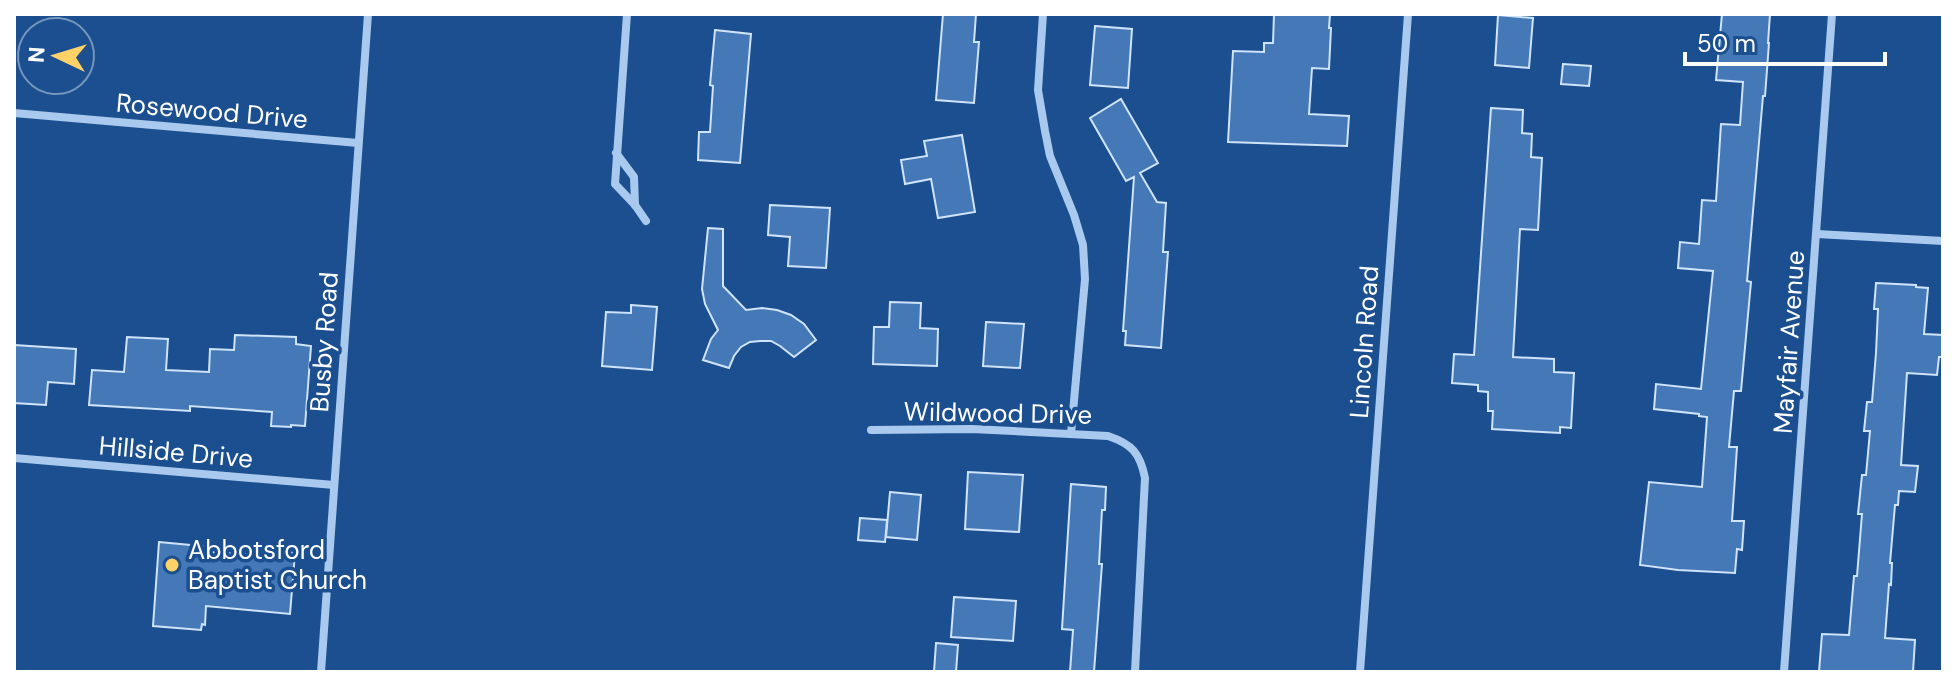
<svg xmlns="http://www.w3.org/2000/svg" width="1957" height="686" viewBox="0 0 1957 686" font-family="'DM Sans',sans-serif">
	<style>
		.building { fill: #4478b7; stroke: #cfe3fa; stroke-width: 2 }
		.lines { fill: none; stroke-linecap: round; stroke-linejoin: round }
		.minor { stroke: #a9c9ee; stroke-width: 8 }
		.poi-dot { fill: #ffd166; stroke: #1b4f8f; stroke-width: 3 }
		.labels { text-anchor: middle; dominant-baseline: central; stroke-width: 7; stroke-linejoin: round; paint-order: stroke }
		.street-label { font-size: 26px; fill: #fff; stroke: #1b4f8f }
		.poi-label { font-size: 26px; fill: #fff; stroke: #1b4f8f; text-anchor: start }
	</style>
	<rect width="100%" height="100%" fill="#1b4f8f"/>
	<!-- building -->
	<g class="building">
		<path d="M 943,14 L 976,14 L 974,42 L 979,42 L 974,103 L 936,100 Z"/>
		<path d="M 1274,14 L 1330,14 L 1329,28 L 1331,28 L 1329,69 L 1312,68 L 1309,114 L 1349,116 L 1347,146 L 1228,142 L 1233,51 L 1264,52 L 1264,43 L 1273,43 Z"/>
		<path d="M 1722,14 L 1770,14 L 1768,43 L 1769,43 L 1765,96 L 1763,96 L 1747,281 L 1751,282 L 1741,391 L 1734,391 L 1729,447 L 1737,447 L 1732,521 L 1744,521 L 1742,550 L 1737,549 L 1735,573 L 1678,570 L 1640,565 L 1649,482 L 1702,487 L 1707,417 L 1699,416 L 1699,414 L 1654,409 L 1656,384 L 1701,389 L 1713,271 L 1678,268 L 1680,242 L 1699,244 L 1702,200 L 1716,201 L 1721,124 L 1740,125 L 1743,82 L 1716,80 Z"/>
		<path d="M 1498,15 L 1533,18 L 1529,68 L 1495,65 Z"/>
		<path d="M 1095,26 L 1132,29 L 1128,88 L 1090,85 Z"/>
		<path d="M 715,30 L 751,34 L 740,163 L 698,160 L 699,132 L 710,132 L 713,86 L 710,85 Z"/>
		<path d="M 1563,64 L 1591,66 L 1589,86 L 1561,84 Z"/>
		<path d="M 1121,99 L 1158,163 L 1140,173 L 1157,202 L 1166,203 L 1163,252 L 1168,252 L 1161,348 L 1125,345 L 1126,331 L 1123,331 L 1134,177 L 1126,181 L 1090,118 Z"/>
		<path d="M 1491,108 L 1523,110 L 1522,133 L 1532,134 L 1531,157 L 1542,158 L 1538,230 L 1520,229 L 1513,357 L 1554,359 L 1554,372 L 1574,373 L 1571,428 L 1560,427 L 1560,433 L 1492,429 L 1493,411 L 1488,411 L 1488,392 L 1478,391 L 1478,385 L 1452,383 L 1454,354 L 1474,355 Z"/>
		<path d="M 962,135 L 975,212 L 938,218 L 931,179 L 905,184 L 901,160 L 927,156 L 924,141 Z"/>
		<path d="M 770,205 L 830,208 L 826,268 L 788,266 L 790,237 L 768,235 Z"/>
		<path d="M 708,228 L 723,229 L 723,286 L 746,310 L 762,308 L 777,310 L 791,315 L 804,324 L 816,340 L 794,357 L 780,346 L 771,341 L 760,341 L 750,342 L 741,347 L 734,356 L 729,368 L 703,360 L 711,339 L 718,330 L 705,304 L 702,289 Z"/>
		<path d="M 1876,283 L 1916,285 L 1916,287 L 1928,288 L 1924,334 L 1943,335 L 1943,357 L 1939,357 L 1937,375 L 1907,373 L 1901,465 L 1918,466 L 1915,492 L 1899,491 L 1898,505 L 1895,505 L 1890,563 L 1892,563 L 1891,585 L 1889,584 L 1885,638 L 1915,640 L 1913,672 L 1819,672 L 1822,634 L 1849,635 L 1854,576 L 1857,576 L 1862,514 L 1858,514 L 1862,475 L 1866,475 L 1870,431 L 1864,431 L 1867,402 L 1872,402 L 1876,353 L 1878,309 L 1874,309 Z"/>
		<path d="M 890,302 L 921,303 L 920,328 L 938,329 L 937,366 L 873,364 L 874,327 L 889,327 Z"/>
		<path d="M 631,305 L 657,307 L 652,370 L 602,366 L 606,312 L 631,313 Z"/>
		<path d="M 986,322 L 1024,324 L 1020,368 L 983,366 Z"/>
		<path d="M 235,335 L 296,337 L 296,344 L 311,346 L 305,426 L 291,425 L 291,427 L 271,426 L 272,412 L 190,406 L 190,411 L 89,405 L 92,370 L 124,372 L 127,337 L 168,339 L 166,370 L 209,372 L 210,349 L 234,350 Z"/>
		<path d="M 14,345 L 76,349 L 74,384 L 48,382 L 46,405 L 14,403 Z"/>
		<path d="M 968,472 L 1023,475 L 1019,532 L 965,529 Z"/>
		<path d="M 1071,484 L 1106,487 L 1105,510 L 1102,510 L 1099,564 L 1102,564 L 1094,672 L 1070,672 L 1073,630 L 1062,629 Z"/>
		<path d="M 890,492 L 921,495 L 917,540 L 886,537 Z"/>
		<path d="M 860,518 L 887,520 L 885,542 L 858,540 Z"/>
		<path d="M 159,542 L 211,547 L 210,552 L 265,556 L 265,550 L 295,553 L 290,614 L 206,606 L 205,625 L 202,624 L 201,630 L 153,626 Z"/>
		<path d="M 954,597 L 1016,601 L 1013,641 L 951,637 Z"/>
		<path d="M 936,643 L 958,645 L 956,672 L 934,672 Z"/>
	</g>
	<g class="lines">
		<!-- minor -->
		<g class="minor">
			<path d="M 627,14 L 615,184 L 635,205 L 646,221"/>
			<path d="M 1043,14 L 1038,90 L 1045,131 L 1050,156 L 1074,215 L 1083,245 L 1085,279 L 1071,434"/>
			<path d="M 14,113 L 358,143"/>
			<path d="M 616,153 L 634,177 L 635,205"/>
			<path d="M 1817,234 L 1943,241"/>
			<path d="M 871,430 L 972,429 L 1108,436 C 1132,444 1140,453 1145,478 L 1135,672"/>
			<path d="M 14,458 L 334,485"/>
			<path d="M 321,672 L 368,14"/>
			<path d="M 1360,672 L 1408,14"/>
			<path d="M 1784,672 L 1832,14"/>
		</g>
	</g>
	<!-- markers -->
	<circle class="poi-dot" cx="172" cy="565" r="8"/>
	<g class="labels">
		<!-- street labels -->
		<g class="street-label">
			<text transform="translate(212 111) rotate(5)">Rosewood Drive</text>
			<text transform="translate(324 342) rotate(-86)">Busby Road</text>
			<text transform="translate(1364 342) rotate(-86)">Lincoln Road</text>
			<text transform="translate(1789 342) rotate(-86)">Mayfair Avenue</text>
			<text transform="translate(998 413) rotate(1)">Wildwood Drive</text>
			<text transform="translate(176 452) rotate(5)">Hillside Drive</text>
		</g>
		<!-- poi labels -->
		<g class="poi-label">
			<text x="188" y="550">Abbotsford<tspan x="188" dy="30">Baptist Church</tspan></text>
		</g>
	</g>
	<!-- border -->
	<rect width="1957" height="686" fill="none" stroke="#ffffff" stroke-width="32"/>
	<!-- north arrow -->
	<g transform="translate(56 56) rotate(274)"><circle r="38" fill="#1b4f8f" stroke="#7695bc" stroke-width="2"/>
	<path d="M0-6L14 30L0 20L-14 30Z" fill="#ffd166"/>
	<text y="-12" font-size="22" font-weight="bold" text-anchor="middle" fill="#ffffff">N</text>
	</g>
	<!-- scale -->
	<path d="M1685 52v12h200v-12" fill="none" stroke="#ffffff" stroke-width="4"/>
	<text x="1697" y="52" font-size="24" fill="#ffffff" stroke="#1b4f8f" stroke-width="6" paint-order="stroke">50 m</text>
</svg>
